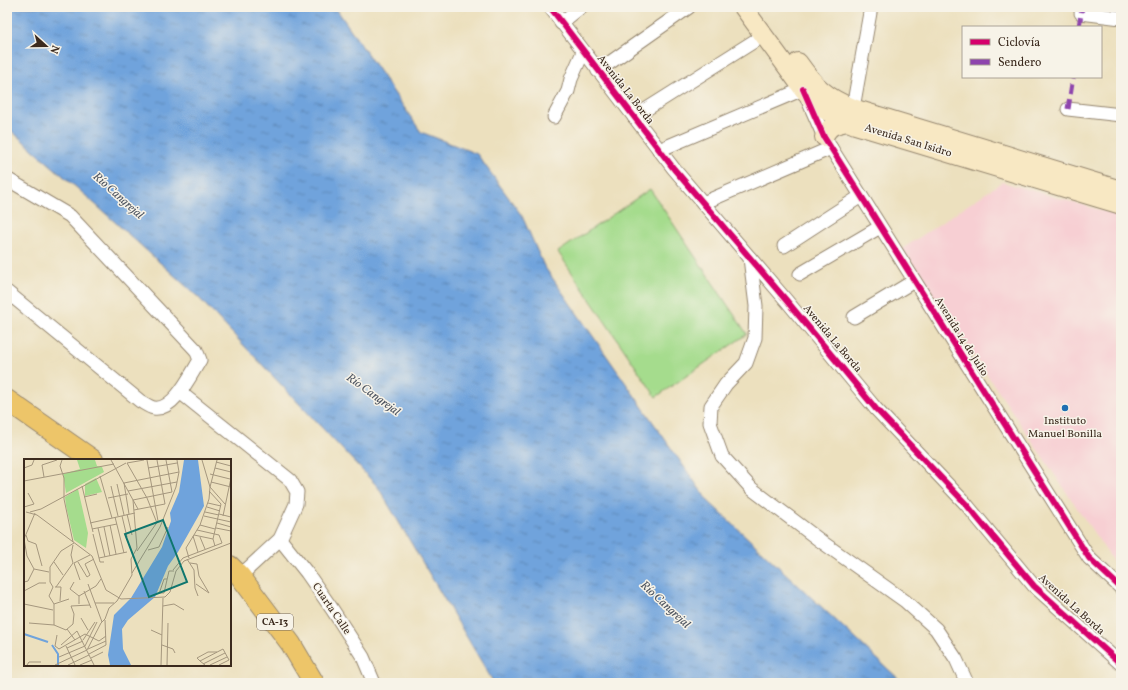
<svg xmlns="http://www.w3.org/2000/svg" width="1128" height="690" viewBox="0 0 1128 690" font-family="Vollkorn,serif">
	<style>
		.built { fill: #f7cfd3 }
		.pitch { fill: #a5dc8d; stroke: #708356 }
		.water { fill: url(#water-ripples); stroke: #55667d }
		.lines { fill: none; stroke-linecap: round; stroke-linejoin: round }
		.street-casing { stroke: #94856e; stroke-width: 15 }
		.secondary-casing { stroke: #94856e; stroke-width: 20 }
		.primary-casing { stroke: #94856e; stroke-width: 22 }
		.street { stroke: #fff; stroke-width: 13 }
		.secondary { stroke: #f8e8c3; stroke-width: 18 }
		.primary { stroke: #edc569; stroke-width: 20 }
		.quiet { stroke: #8e44ad; stroke-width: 5; stroke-dasharray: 10 5; stroke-linecap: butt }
		.cycleway-casing { stroke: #f7f3e8; stroke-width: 8 }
		.cycleway { stroke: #d6006c; stroke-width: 6 }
		.poi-dot { fill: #1f6fb2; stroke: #f7f3e8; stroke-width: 1.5 }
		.labels { text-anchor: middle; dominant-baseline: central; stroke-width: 3; stroke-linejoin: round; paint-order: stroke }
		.shield { fill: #f7f3e8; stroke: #73665b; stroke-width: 1 }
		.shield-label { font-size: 10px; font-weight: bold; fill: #3b2a1e }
		.street-label { font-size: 11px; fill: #3b2a1e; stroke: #f7f3e8 }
		.poi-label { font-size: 11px; fill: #3b2a1e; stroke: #f7f3e8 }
		.water-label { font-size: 12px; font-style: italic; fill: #4d5460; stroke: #f7f3e8 }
		.inset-river { fill: none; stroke: #6fa3dc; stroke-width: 2 }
		.inset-road { fill: none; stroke: #a5977e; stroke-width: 1 }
		.view { fill: #0f766e; fill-opacity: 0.15; stroke: #0f766e; stroke-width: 2 }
		.inset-edge { fill: none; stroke: #3b2a1e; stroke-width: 2 }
	</style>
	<defs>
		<pattern id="water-ripples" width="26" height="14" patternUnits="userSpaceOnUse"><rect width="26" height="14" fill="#6fa3dc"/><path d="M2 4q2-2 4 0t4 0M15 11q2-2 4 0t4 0" fill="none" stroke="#5c85b2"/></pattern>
	</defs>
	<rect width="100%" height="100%" fill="#f7f3e8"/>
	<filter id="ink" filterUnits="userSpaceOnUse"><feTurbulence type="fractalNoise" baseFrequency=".025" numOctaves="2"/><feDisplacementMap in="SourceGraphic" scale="8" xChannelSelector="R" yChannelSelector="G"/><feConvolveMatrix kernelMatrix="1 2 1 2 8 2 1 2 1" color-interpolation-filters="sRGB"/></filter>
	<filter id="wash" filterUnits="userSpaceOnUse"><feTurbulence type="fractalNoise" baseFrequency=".012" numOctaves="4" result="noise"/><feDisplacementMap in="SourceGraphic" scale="16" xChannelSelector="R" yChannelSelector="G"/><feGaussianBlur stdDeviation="0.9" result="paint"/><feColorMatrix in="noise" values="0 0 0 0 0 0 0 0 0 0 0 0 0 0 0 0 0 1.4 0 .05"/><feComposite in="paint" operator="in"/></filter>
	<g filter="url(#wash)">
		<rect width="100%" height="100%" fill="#ece0be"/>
		<!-- built -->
		<path class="built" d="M 1002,182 L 1121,216 L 1121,567 L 1117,567 L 902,249 Z"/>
		<!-- pitch -->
		<path class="pitch" d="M 650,189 L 747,334 L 656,397 L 558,252 Z"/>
		<!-- water -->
		<path class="water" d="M 7,7 L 335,7 L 421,132 L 477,154 L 522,216 L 544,266 L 708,501 L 903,683 L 494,683 L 378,487 L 198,297 L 85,195 L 7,127 Z"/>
	</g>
	<g filter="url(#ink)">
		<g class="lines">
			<!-- street casing -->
			<g class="street-casing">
				<g id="street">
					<path d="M 550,7 L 674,169 L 786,300 L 876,409 L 966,504 L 1034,586 L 1121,664"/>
					<path d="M 1081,13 L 1121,18"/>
					<path d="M 561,23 L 581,7"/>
					<path d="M 598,71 L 689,7"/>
					<path d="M 807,98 L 824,137 L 831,148 L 1089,558 L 1121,588"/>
					<path d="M 1068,109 L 1121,115"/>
					<path d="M 851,115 L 853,108 L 871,7"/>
					<path d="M 554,117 L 568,91 L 571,79 L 583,52"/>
					<path d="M 634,117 L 764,35"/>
					<path d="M 659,150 L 803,89 L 809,84"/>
					<path d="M 7,179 L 70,216 L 196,350 L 200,360 C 191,374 174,411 154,408 C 149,407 144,403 140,401 L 7,292"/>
					<path d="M 703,203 L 831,148"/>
					<path d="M 784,246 L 861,196"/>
					<path d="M 750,258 L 756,306 L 755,338 L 746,363 L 726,384 L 711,406 L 710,423 L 722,456 L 752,489 L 822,542 L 905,601 L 936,629 L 956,659 L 967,683"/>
					<path d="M 800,274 L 880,227"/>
					<path d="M 854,317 L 914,281"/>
					<path d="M 181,393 L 290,480 L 297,492 L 296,504 L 280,539 L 240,576"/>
					<path d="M 280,539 L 307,573 L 332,609 L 363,657 L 374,683"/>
				</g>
			</g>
			<!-- secondary casing -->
			<g class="secondary-casing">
				<g id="secondary">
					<path d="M 743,7 L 803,89 L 818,106 L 835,116 L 855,125 L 1121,205"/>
					<path d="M 798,62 C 815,86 825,97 853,108 L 1121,190"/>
					<path d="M 824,137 C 829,125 836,124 848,122"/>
				</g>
			</g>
			<!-- primary casing -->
			<g class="primary-casing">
				<g id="primary">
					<path d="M 7,400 L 93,460"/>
					<path d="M 230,566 L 240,576 L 291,644 L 314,683"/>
				</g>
			</g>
			<!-- street -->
			<use href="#street" class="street"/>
			<!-- secondary -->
			<use href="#secondary" class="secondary"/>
			<!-- primary -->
			<use href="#primary" class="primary"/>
			<!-- quiet -->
			<g class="quiet">
				<path d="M 1079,27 L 1082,7"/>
				<path d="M 1068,109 L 1073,77"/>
			</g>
			<!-- cycleway casing -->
			<g class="cycleway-casing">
				<g id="cycleway">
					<path d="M 550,7 L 674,169 L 786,300 L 876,409 L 966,504 L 1034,586 L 1121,664"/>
					<path d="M 803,89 L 824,137 L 831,148 L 1089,558 L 1121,588"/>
				</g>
			</g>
			<!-- cycleway -->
			<use href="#cycleway" class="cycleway"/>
		</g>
	</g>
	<!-- markers -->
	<circle class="poi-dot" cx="1065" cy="408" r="4"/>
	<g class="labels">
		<!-- shield labels -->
		<rect class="shield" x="257" y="614" width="36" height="16" rx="3"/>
		<g class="shield-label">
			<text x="275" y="622">CA-13</text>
		</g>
		<!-- street labels -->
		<g class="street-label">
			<text transform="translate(625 90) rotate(52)">Avenida La Borda</text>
			<text transform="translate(908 141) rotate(17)">Avenida San Isidro</text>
			<text transform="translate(961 337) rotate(58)">Avenida 14 de Julio</text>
			<text transform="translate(832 339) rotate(50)">Avenida La Borda</text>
			<text transform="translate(1071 605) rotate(42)">Avenida La Borda</text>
			<text transform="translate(331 609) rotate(56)">Cuarta Calle</text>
		</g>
		<!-- poi labels -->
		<g class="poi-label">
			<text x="1065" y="421">Instituto<tspan x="1065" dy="13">Manuel Bonilla</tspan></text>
		</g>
		<!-- water labels -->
		<g class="water-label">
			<text transform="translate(118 196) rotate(42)">Río Cangrejal</text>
			<text transform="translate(373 395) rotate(36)">Río Cangrejal</text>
			<text transform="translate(665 605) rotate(43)">Río Cangrejal</text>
		</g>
	</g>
	<!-- overview -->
	<g transform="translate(24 459)">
		<rect width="207" height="207" fill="#ece0be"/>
		<path d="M 53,1 L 71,1 L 73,7 L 78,8 L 80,13 L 42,34 L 39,15 L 56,10 ZM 72,19 L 78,33 L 61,37 L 61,25 ZM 54,30 L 64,74 L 62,89 L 50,81 L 42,47 L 41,38 Z" fill="#a5dc8d"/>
		<path d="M 160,1 L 174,1 L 180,47 L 154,93 L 144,107 L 131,138 L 104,161 L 98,170 L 99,190 L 107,206 L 86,206 L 84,196 L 90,156 L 107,139 L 138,88 L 147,62 L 146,54 L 155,33 Z" fill="#6fa3dc"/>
		<path class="inset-river" d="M 0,175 L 24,183M 28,186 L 34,195 L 34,206"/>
		<path class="inset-road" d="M 38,1 L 36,7 L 40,19 L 40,40 L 49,83M 87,1 L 114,50M 192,3 L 207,7M 103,4 L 123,39 L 133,64M 103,4 L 120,1M 0,9 L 8,6 L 10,1M 124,9 L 153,4M 191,9 L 207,13M 186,15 L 206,20M 76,17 L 88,59M 20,18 L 18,6 L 33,1M 0,22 L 90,5M 187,23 L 207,28M 93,25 L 100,56M 58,27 L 69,73M 87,27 L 94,57M 186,28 L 193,1M 186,28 L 201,45M 104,32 L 153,23M 185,32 L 197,45 L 189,80 L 191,87M 60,38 L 73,35M 84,39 L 104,35M 109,41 L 148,33 L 142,1M 184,44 L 197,47M 0,48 L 10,45 L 4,34M 183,48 L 196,52M 110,51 L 141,45 L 133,1M 2,53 L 13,56 L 68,97 L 82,131 L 97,140 L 141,138 L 146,133 L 152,112 L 160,102 L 207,84M 6,53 L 17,50 L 102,4M 181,53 L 195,56M 103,55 L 108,76M 105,55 L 100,24 L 155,13M 195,55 L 207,58M 98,57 L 103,78M 180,57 L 207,63M 199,57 L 207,19M 91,58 L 100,94M 66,64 L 111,54M 193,64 L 207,68M 86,66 L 92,95M 176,66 L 191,70M 80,68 L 86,97M 74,69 L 81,98M 192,69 L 207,72M 68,70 L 93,65M 173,71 L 195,76 L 198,84M 69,75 L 76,103 L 80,103M 2,76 L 4,82 L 12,85 L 18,107M 170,76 L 189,80M 169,77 L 174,93M 176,78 L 181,90M 0,80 L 3,97 L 10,110 L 25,113M 0,80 L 11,54M 124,91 L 135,88 L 144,68M 113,92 L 134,62 L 123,1M 75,99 L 103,93M 165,99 L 162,89 L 176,66 L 185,40 L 186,28 L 178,1M 163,100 L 170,111 L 171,129 L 174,137M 30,103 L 39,116M 54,103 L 63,118 L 66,116 L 61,105 L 70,100M 166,104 L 173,105 L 175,117 L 185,134M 149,111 L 159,99 L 198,84M 108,114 L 136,68 L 152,28 L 155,13 L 153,1M 56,121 L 50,104 L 66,96M 0,123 L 4,122 L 10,110M 50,123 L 46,130 L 55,137M 64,125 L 78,163M 172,125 L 185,134M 31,128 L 37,128 L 36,142M 32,128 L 49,104 L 47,96 L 49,86M 0,132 L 15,124 L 22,124M 60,132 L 67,149M 135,134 L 140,134 L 145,112 L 150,112M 135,135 L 140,120 L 143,120M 71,144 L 90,144M 0,145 L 29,151M 30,145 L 45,140M 55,145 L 55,137 L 72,127 L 77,120M 139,147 L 150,145 L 160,151M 57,159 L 64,171M 5,164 L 30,166 L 42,171 L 49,165 L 50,155 L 47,147 L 66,146M 30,166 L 30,145 L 25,137 L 29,128 L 26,123 L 26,108 L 37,92 L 50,84M 43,170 L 51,181M 127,171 L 138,176M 33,176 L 31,187 L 35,190 L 61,175 L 75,182 L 82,177M 59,181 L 71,163M 37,186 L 53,172 L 70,206M 138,186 L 149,190 L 151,194M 42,187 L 51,206M 43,189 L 59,182M 64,190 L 82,182M 65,195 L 82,186 L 81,161M 35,198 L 61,187 L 73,163M 67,199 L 79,193M 176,202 L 173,199 L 184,193 L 193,193M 179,205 L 201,194M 3,206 L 5,203 L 17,203M 31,206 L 63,191 L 77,164 L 81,160 L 85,149 L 93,142 L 108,116 L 107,100 L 113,89 L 109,41M 44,206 L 65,196M 56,206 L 68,201M 137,206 L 139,139M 143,206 L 144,164M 181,206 L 176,202 L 199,190 L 205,201 L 195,206M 186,206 L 203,198"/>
		<path class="view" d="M 139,61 L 163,123 L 125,138 L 101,75 Z"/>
		<rect width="207" height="207" class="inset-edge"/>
	</g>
	<!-- margin -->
	<rect width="1128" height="690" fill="none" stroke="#f7f3e8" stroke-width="24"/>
	<!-- legend -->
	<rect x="962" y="26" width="140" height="52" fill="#f7f3e8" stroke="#aca397"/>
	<rect x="970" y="39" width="20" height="6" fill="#d6006c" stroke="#aca397"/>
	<text x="998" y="46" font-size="12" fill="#3b2a1e">Ciclovía</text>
	<rect x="970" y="59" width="20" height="6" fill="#8e44ad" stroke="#aca397"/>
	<text x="998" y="66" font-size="12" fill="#3b2a1e">Sendero</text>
	<!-- north arrow -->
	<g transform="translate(46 46) rotate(111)" stroke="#f7f3e8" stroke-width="3" paint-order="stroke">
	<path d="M0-3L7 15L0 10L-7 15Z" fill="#3b2a1e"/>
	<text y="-6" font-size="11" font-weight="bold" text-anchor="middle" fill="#3b2a1e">N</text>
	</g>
</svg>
